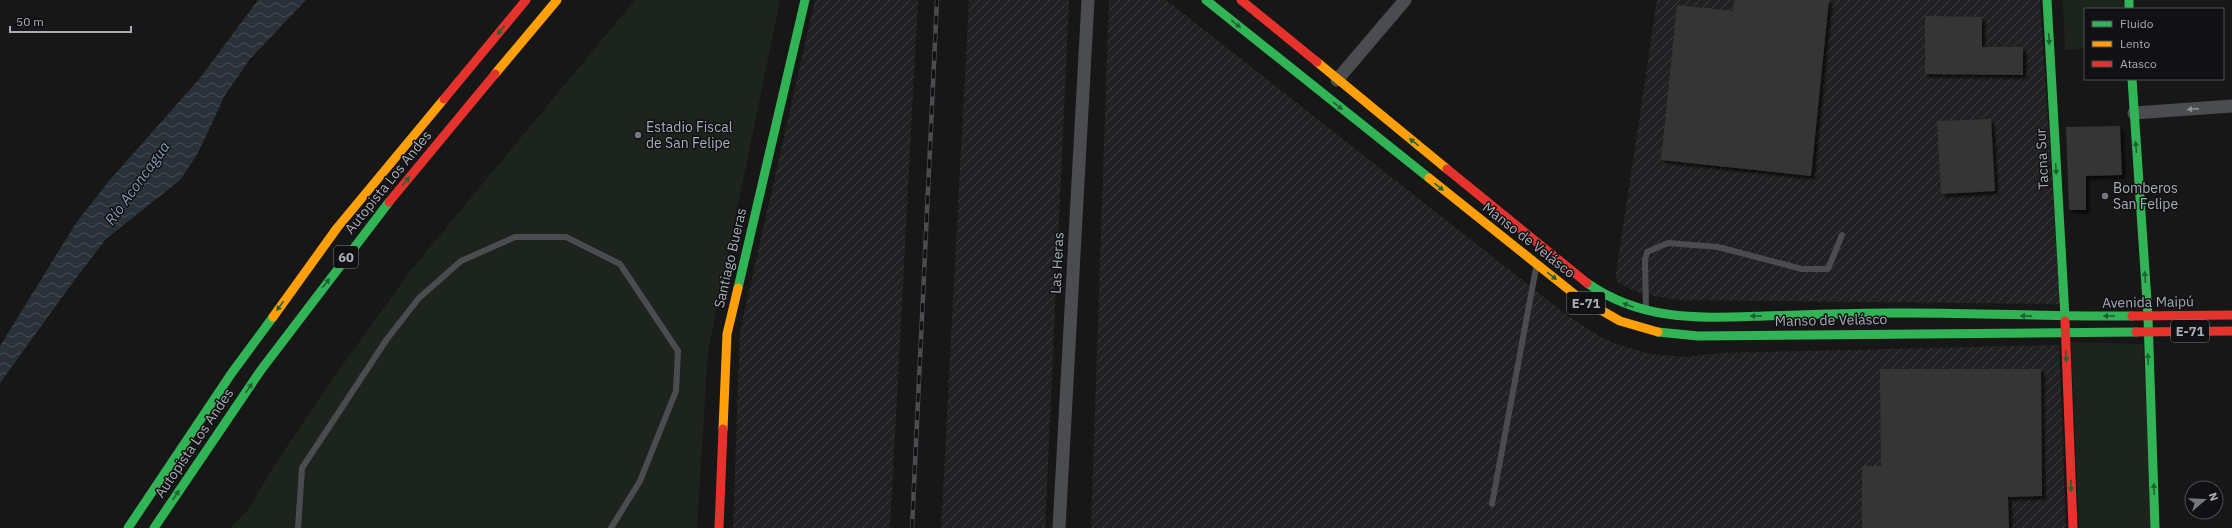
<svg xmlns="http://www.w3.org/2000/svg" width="2232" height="528" viewBox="0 0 2232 528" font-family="'IBM Plex Sans',sans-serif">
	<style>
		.industrial { fill: url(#industrial-furrows) }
		.green { fill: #1d241e }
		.water { fill: url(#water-waves) }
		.building { fill: #353536; filter: url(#shadow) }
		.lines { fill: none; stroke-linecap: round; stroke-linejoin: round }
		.lane { stroke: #4b4c50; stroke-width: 6 }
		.street { stroke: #4b4c50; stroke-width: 13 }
		.fast { stroke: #30b455; stroke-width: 9 }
		.slow { stroke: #ff9f0a; stroke-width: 9 }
		.jam { stroke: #e5322d; stroke-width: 9 }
		.rail-casing { stroke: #4b4c4f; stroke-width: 4.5 }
		.rail { stroke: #111113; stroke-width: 3; stroke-dasharray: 9; stroke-linecap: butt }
		.oneway { fill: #206234 }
		.oneway2 { fill: #8c9099 }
		.poi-dot { fill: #757880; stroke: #111113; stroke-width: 1.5 }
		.labels { text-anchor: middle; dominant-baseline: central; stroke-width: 3; stroke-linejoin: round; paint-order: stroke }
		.shield { fill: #111113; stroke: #7b7e86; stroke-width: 1 }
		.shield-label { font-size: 13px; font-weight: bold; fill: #a8adb8 }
		.poi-label { font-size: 14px; fill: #a8adb8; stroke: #111113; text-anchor: start }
		.street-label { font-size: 14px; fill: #a8adb8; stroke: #111113 }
		.water-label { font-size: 15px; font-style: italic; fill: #7f9bb3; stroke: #111113 }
	</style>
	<defs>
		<pattern id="industrial-furrows" width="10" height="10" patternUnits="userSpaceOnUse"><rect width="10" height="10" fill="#212123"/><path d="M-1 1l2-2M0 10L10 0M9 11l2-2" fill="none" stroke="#3e3f41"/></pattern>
		<pattern id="water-waves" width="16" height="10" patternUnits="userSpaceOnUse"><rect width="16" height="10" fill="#2a3239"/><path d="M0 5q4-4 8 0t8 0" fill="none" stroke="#464d54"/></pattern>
		<filter id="shadow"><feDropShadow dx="3.5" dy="3.5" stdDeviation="1" flood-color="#0009"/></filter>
	</defs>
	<rect width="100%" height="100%" fill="#171717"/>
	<!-- industrial -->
	<g class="industrial">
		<path d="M 815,0 L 918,0 L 890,528 L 733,528 L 740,331 Z"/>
		<path d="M 969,0 L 1069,0 L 1045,528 L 941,528 Z"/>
		<path d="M 1109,0 L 1166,0 L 1568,316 L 1599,336 L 1616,344 L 1651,354 L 1686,357 L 1721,353 L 2059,345 L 2066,528 L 1091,528 Z"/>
		<path d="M 1657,0 L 2040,0 L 2060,304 L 1679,300 L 1642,294 L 1615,281 Z"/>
	</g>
	<!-- green -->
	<g class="green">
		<path d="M 635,0 L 780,0 L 708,351 L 697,528 L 230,528 L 248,510 L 277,461 L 331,381 L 411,270 Z"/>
		<path d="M 2063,0 L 2123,0 L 2124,9 L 2085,9 L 2085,48 L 2065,50 Z"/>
		<path d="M 2071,342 L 2143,344 L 2152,528 L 2079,528 Z"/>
	</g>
	<!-- water -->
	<path class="water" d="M 258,0 L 306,0 L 250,59 L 225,95 L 197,155 L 180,180 L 106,239 L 76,278 L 0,383 L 0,346 L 76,223 L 108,182 L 200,78 Z"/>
	<!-- building -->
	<g class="building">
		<path d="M 1734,0 L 1829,0 L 1811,176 L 1661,160 L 1677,5 L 1733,11 Z"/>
		<path d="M 1925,16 L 1982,17 L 1982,47 L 2023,47 L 2023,75 L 1925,74 Z"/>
		<path d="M 1991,119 L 1995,191 L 1941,194 L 1937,121 Z"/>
		<path d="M 2120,126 L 2122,175 L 2086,176 L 2086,210 L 2069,210 L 2066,127 Z"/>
		<path d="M 1880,369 L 2041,369 L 2042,496 L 2008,497 L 2009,528 L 1862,528 L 1862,466 L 1881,466 Z"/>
	</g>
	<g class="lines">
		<!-- lane -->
		<g class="lane">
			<path d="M 1646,308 L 1645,260 L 1647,252 L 1668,243 L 1718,247 L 1802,269 L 1828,269 L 1842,235"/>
			<path d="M 1492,504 L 1536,268"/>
			<path d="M 298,528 L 302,468 L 387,339 L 419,298 L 461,261 L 515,237 L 566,237 L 620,264 L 678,351 L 676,391 L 640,481 L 611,528"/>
		</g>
		<!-- street -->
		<g class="street">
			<path d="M 1337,80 L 1405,0"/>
			<path d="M 2134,113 L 2232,106"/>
			<path d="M 1059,528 L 1088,0"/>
		</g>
		<!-- fast -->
		<g class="fast">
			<path d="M 1206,0 L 1429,178"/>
			<path d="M 2047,0 L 2065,317"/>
			<path d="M 2129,0 L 2129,9"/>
			<path d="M 2132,79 L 2148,316"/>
			<path d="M 1587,283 C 1643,322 1700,318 1764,316 C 1806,315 1849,313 1891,313 C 1971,312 2052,317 2132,316"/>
			<path d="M 738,288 L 805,0"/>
			<path d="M 2148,318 L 2155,528"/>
			<path d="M 1658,332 L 1698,336 L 2136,332"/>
			<path d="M 128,528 L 231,374 L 273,317"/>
			<path d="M 154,528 L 261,370 L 389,202"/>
		</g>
		<!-- slow -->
		<g class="slow">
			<path d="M 1317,62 L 1447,169"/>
			<path d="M 495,74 L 557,0"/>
			<path d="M 1429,178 L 1578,297 L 1620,321 L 1658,332"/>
			<path d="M 273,317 L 337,228 L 444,99"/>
			<path d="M 723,429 L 727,334 L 738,288"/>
		</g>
		<!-- jam -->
		<g class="jam">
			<path d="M 1241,0 L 1317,62"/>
			<path d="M 444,99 L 526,0"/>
			<path d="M 1447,169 L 1587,283"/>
			<path d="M 389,202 L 495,74"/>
			<path d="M 2132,316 L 2232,315"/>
			<path d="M 2065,321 L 2073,528"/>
			<path d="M 2136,332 L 2232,331"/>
			<path d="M 719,528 L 723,429"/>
		</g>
		<!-- rail casing -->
		<g class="rail-casing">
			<path id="rail" d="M 912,528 L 937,0"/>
		</g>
		<!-- rail -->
		<use href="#rail" class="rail"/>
	</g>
	<!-- one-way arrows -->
	<defs><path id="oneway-solid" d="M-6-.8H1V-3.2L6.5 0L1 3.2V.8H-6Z"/></defs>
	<g class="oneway">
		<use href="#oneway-solid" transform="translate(1236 24) rotate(39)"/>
		<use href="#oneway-solid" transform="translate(501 30) rotate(130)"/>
		<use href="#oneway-solid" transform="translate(2049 39) rotate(87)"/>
		<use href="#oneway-solid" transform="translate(1338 106) rotate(39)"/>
		<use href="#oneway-solid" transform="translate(1414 142) rotate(-141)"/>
		<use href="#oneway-solid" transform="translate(2136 147) rotate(-94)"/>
		<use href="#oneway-solid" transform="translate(2056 169) rotate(87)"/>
		<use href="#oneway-solid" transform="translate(406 181) rotate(-52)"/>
		<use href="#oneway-solid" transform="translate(1439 187) rotate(39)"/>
		<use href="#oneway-solid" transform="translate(1552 276) rotate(38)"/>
		<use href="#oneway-solid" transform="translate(2145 277) rotate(-94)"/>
		<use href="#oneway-solid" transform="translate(326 283) rotate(-52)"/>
		<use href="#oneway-solid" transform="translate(1628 305) rotate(-159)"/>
		<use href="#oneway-solid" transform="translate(280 306) rotate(126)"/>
		<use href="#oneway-solid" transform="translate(1756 316) rotate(179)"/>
		<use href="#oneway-solid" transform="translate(2026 316) rotate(-179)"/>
		<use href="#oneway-solid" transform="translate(2109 316) rotate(179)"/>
		<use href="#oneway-solid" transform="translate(2066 356) rotate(88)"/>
		<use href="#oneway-solid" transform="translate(2148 359) rotate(-93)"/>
		<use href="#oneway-solid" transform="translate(249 388) rotate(-55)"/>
		<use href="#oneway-solid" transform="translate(2071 486) rotate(88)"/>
		<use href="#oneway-solid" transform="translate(2154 489) rotate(-92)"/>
		<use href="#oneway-solid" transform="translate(176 495) rotate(-56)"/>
	</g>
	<use class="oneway2" href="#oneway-solid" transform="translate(2193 109) rotate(176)"/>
	<!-- markers -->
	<g class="poi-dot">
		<circle cx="638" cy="135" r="4"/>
		<circle cx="2105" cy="196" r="4"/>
	</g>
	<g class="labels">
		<!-- shield labels -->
		<g class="shield">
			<rect x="334" y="246" width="24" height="22" rx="3"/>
			<rect x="1567" y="292" width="38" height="22" rx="3"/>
			<rect x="2171" y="320" width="38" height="22" rx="3"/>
		</g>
		<g class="shield-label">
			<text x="346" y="257">60</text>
			<text x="1586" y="303">E-71</text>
			<text x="2190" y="331">E-71</text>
		</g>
		<!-- poi labels -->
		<g class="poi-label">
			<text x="646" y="127">Estadio Fiscal<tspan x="646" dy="16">de San Felipe</tspan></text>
			<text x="2113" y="188">Bomberos<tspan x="2113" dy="16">San Felipe</tspan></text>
		</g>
		<!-- street labels -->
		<g class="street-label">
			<text transform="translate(2042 159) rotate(-93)">Tacna Sur</text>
			<text transform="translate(388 182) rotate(-51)">Autopista Los Andes</text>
			<text transform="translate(1529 240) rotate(38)">Manso de Velásco</text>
			<text transform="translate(730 258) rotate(-77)">Santiago Bueras</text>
			<text transform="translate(1057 263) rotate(-87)">Las Heras</text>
			<text transform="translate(2148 302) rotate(-1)">Avenida Maipú</text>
			<text transform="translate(1831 320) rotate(-1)">Manso de Velásco</text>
			<text transform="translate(194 443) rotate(-56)">Autopista Los Andes</text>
		</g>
		<!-- water labels -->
		<g class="water-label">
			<text transform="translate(137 183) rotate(-54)">Río Aconcagua</text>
		</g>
	</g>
	<!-- legend -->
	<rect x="2084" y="8" width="140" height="72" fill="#111113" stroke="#4d4f55"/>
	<rect x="2092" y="21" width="20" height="6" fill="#30b455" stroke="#4d4f55"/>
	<text x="2120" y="28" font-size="12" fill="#a8adb8">Fluido</text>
	<rect x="2092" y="41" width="20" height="6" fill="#ff9f0a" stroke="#4d4f55"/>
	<text x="2120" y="48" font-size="12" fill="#a8adb8">Lento</text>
	<rect x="2092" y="61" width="20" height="6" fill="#e5322d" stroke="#4d4f55"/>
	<text x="2120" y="68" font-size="12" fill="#a8adb8">Atasco</text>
	<!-- north arrow -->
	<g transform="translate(2204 500) rotate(71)"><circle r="19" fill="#111113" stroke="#4d4f55"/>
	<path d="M0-3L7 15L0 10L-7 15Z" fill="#757880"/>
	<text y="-6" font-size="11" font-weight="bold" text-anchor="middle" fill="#a8adb8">N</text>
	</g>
	<!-- scale -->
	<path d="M10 26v6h121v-6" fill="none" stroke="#a8adb8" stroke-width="2"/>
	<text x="16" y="26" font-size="12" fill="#a8adb8" stroke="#111113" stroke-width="3" paint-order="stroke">50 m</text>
</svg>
